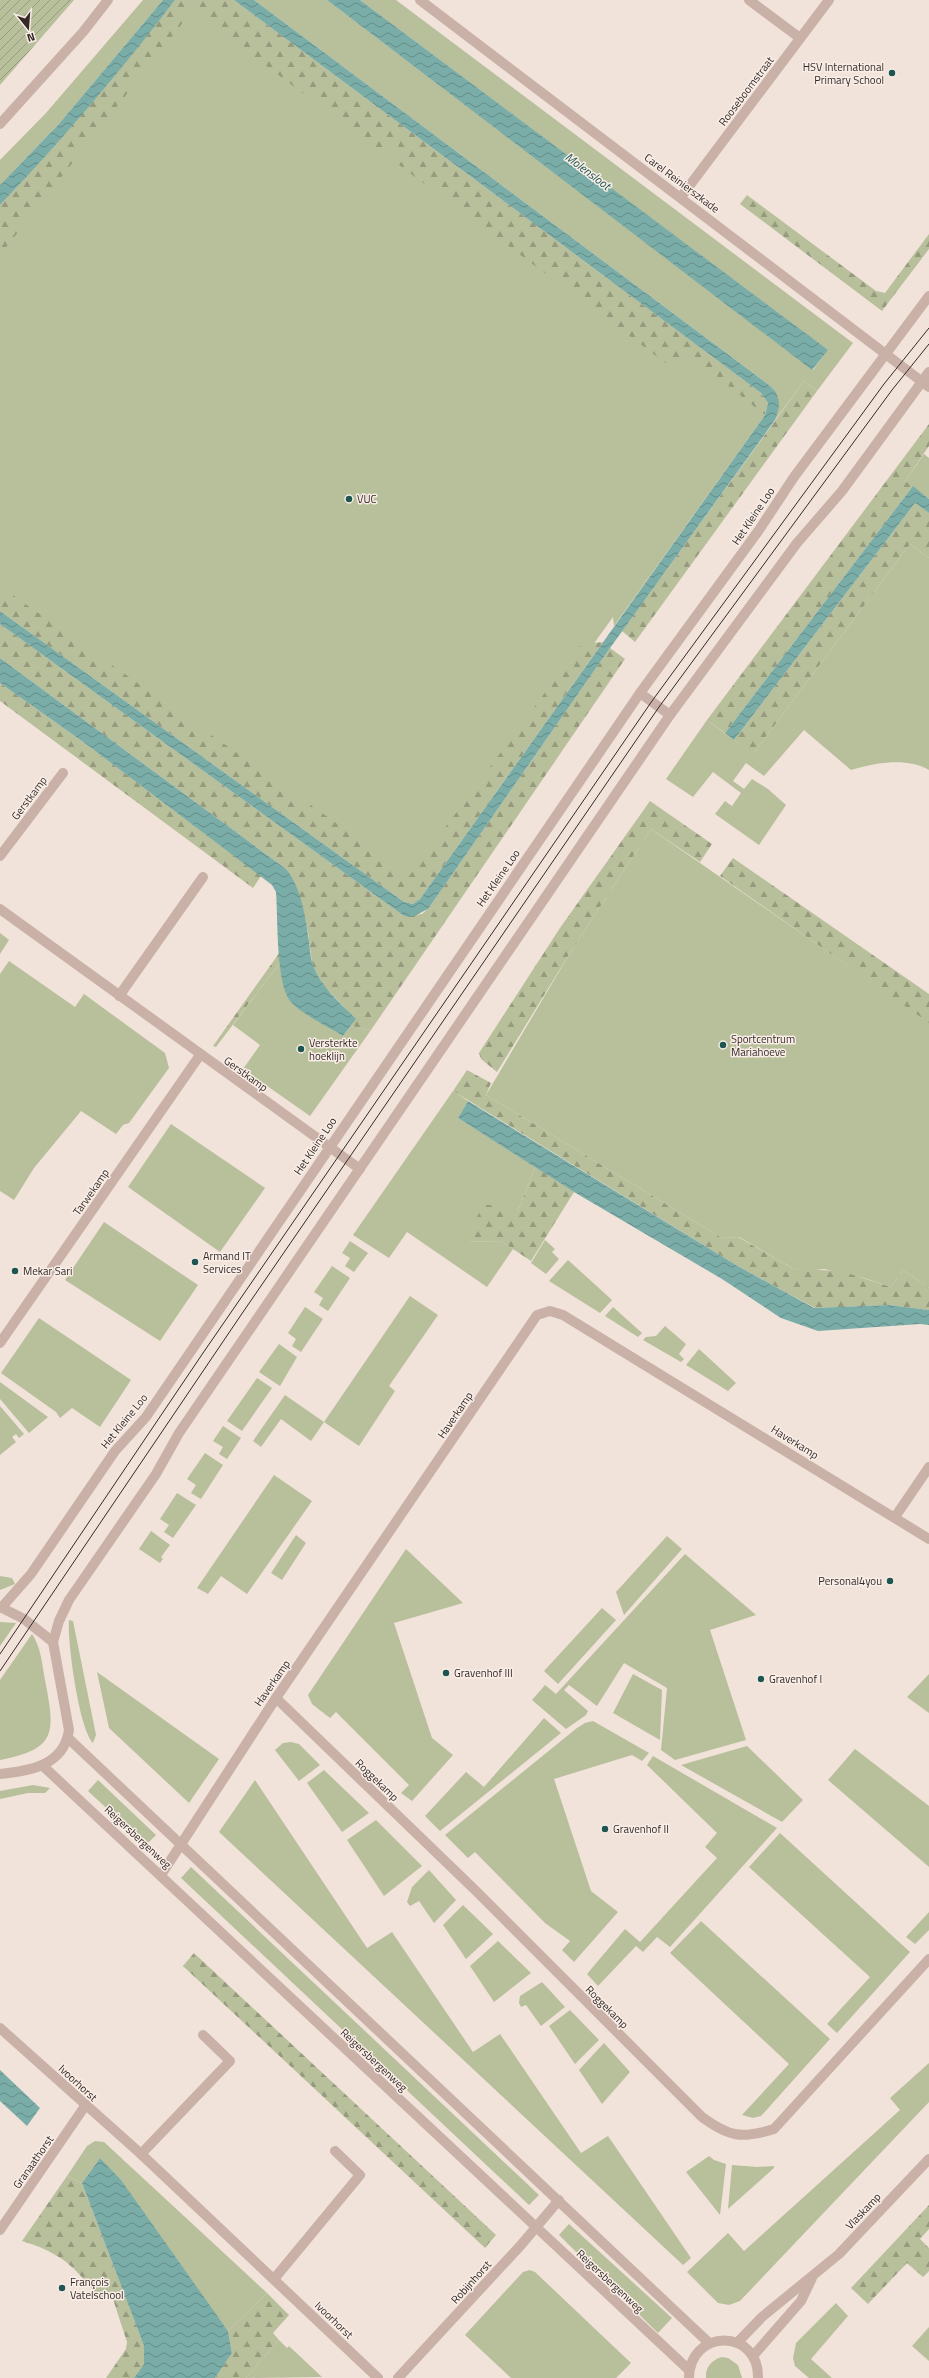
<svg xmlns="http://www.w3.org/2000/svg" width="929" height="2378" viewBox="0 0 929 2378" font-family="'Titillium Web',sans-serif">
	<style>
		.green { fill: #b8bf9b }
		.forest { fill: url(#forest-firs) }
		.garden { fill: url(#garden-furrows) }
		.water { fill: url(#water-waves) }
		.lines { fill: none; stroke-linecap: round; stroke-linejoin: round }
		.minor { stroke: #c9b1a7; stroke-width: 10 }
		.tertiary { stroke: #c9b1a7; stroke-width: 10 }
		.tram { stroke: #352a27; stroke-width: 1 }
		.poi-dot { fill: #1e5551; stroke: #f9eee7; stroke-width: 1.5 }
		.labels { text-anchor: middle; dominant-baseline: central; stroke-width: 3; stroke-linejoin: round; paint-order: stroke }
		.poi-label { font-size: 11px; fill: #352a27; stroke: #f9eee7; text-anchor: start }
		.street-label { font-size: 11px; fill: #352a27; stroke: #f9eee7 }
		.water-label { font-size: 12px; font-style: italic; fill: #1e5551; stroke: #f9eee7 }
	</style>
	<defs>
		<pattern id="forest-firs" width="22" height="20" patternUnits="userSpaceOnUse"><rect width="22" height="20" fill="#b8bf9b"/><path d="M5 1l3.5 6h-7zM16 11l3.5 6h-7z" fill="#969b7e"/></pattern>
		<pattern id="garden-furrows" width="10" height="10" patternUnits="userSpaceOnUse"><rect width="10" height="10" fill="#b8bf9b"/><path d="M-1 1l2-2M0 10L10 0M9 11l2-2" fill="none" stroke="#969b7e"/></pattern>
		<pattern id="water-waves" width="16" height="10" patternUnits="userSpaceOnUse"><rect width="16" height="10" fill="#7aada8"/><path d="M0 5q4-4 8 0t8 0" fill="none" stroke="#658d89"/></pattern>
	</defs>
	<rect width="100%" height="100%" fill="#f1e3da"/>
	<!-- green -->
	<g class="green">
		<path d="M 143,0 L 163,0 L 58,125 L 0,185 L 0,160 L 46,113 Z"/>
		<path d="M 176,0 L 217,0 L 767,404 L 761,411 L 765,415 L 614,626 L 613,617 L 414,894 L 0,594 L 0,207 Z"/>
		<path d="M 254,0 L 327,0 L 813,370 L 827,350 L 360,0 L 396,0 L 853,343 L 817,391 L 804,381 L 775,420 C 780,409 779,393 769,385 Z"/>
		<path d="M 924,454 L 929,458 L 929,499 L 905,481 Z"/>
		<path d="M 910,544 L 929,558 L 929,770 C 906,757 876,763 851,770 L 804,730 L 764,776 L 746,763 L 733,781 L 744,789 L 752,779 L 768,789 L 786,805 L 759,845 L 715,814 L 725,801 L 732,806 L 741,793 L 713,772 L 693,797 L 666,779 L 707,720 L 753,754 Z"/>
		<path d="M 651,829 L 929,1022 L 929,1288 L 903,1270 L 891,1287 L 864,1278 L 824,1269 L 808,1271 L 794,1269 L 739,1237 L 722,1238 L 486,1095 L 573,948 Z"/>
		<path d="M 0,933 L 9,940 L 0,954 Z"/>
		<path d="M 9,961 L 75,1007 L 84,994 L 165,1053 L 169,1068 L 129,1123 L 123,1125 L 116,1134 L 81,1111 L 34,1168 L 14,1200 L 0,1191 L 0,974 Z"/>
		<path d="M 281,961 L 289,999 L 343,1036 L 351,1026 L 371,1030 L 310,1116 L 243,1069 L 260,1045 L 233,1025 Z"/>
		<path d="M 453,1091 L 468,1101 L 458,1118 L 535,1167 L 518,1211 L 463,1242 L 501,1241 L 513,1249 L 487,1287 L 407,1232 L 389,1258 L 353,1235 Z"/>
		<path d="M 171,1124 L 265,1188 L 220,1252 L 128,1187 Z"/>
		<path d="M 104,1222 L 198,1285 L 160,1341 L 65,1280 Z"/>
		<path d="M 545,1240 L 555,1249 L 552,1252 L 559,1259 L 546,1274 L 531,1263 Z"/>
		<path d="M 350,1241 L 368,1253 L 354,1272 L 345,1266 L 350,1258 L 342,1253 Z"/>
		<path d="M 568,1260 L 612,1300 L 600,1313 L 549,1281 Z"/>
		<path d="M 332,1266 L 350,1278 L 328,1311 L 319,1305 L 323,1298 L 314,1292 Z"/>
		<path d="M 410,1296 L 438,1315 L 389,1386 L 395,1391 L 359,1446 L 324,1422 L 311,1441 L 281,1419 L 261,1447 L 253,1441 L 285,1395 L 324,1422 Z"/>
		<path d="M 305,1307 L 323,1319 L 301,1352 L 292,1346 L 296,1339 L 288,1333 Z"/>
		<path d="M 613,1307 L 642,1333 L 638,1337 L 605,1316 Z"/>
		<path d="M 39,1318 L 131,1380 L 100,1427 L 72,1408 L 60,1418 L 56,1412 L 1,1373 Z"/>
		<path d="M 665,1326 L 686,1344 L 679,1354 L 684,1359 L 681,1362 L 643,1340 L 646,1337 L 656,1336 Z"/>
		<path d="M 279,1344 L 297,1357 L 280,1386 L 259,1372 Z"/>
		<path d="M 699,1349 L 736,1383 L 728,1391 L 686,1365 Z"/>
		<path d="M 257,1378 L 272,1388 L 242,1431 L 227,1421 Z"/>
		<path d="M 0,1382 L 48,1417 L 29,1433 L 0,1399 Z"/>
		<path d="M 0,1406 L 24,1434 L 19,1438 L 16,1434 L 12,1437 L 16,1442 L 0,1455 Z"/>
		<path d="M 223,1426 L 241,1438 L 227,1459 L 219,1454 L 223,1447 L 213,1441 Z"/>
		<path d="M 205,1453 L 223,1465 L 201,1499 L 191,1493 L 196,1485 L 187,1479 Z"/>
		<path d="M 274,1475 L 312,1501 L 247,1594 L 221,1576 L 208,1594 L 197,1588 Z"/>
		<path d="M 177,1493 L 196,1505 L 173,1538 L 164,1532 L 169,1525 L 160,1519 Z"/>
		<path d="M 151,1531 L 170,1545 L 161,1557 L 163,1559 L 160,1563 L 139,1549 Z"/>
		<path d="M 296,1535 L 306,1543 L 282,1580 L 271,1573 Z"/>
		<path d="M 667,1536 L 682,1549 L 624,1615 L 616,1592 Z"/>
		<path d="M 406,1549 L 463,1603 L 394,1623 L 432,1738 L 453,1755 L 412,1801 L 401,1793 L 409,1785 L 336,1712 L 330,1718 L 312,1704 L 308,1695 Z"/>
		<path d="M 685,1554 L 756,1615 L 710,1630 L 746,1740 L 675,1760 L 661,1750 L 667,1688 L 624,1663 L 597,1706 L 569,1685 L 564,1690 L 588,1711 L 586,1715 L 566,1729 L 532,1700 L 545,1685 L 556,1694 Z"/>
		<path d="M 0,1576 L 12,1578 L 15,1584 L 0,1590 Z"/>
		<path d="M 602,1608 L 616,1620 L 558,1684 L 544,1671 Z"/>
		<path d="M 69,1620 L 73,1621 L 96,1735 L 93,1743 C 79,1730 67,1641 69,1620 Z"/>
		<path d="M 0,1622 L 16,1623 L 0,1646 Z"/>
		<path d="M 32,1634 C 41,1647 42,1664 45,1680 C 55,1732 58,1749 0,1760 L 0,1680 Z"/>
		<path d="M 97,1672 L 219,1759 L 189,1803 L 109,1728 Z"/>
		<path d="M 633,1674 L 662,1690 L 660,1740 L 613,1713 Z"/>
		<path d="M 929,1674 L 929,1713 L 907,1697 Z"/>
		<path d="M 544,1718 L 561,1733 L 440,1831 L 425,1816 L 466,1772 L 484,1787 Z"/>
		<path d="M 593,1721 L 649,1753 L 642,1761 L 632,1755 L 554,1779 L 591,1891 L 618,1912 L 574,1962 L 562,1950 L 570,1941 L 545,1923 L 475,1852 L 468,1858 L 445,1835 L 577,1728 L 585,1723 Z"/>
		<path d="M 291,1742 L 299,1744 L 320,1765 L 299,1781 L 275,1750 L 283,1743 Z"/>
		<path d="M 747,1746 L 803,1800 L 782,1822 L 681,1765 Z"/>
		<path d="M 855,1749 L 929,1806 L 929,1867 L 828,1780 Z"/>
		<path d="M 653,1756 L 777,1828 L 670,1947 L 657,1937 L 643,1952 L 636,1946 L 598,1986 L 587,1974 L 625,1929 L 640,1942 L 717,1858 L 705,1847 L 717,1833 L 647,1765 Z"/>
		<path d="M 324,1770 L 369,1813 L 342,1832 L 307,1783 Z"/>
		<path d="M 98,1780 L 156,1835 L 146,1845 L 88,1791 Z"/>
		<path d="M 255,1780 L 367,1948 L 392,1932 L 473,2052 L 500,2034 L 581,2153 L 608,2136 L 691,2258 L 683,2265 L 219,1832 Z"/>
		<path d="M 33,1785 L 50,1788 L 45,1793 L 28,1793 L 0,1799 L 0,1791 Z"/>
		<path d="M 376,1820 L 422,1866 L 384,1896 L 347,1840 Z"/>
		<path d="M 780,1833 L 910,1952 L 837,2033 L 827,2024 L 870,1977 L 749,1867 Z"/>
		<path d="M 191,1867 L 539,2195 L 529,2205 L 181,1878 Z"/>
		<path d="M 429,1870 L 456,1900 L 434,1923 L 419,1901 L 410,1906 L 407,1902 L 412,1887 Z"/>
		<path d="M 463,1905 L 493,1934 L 466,1959 L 443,1925 Z"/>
		<path d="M 929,1912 L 929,1930 L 915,1944 L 906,1937 Z"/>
		<path d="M 701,1921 L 830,2039 L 761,2116 L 753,2118 L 742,2115 L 789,2064 L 670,1953 Z"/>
		<path d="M 498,1941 L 531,1973 L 494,2002 L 470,1966 Z"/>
		<path d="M 542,1982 L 565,2007 L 541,2026 L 526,2005 L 521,2007 L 519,2003 L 520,1996 Z"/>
		<path d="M 570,2010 L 599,2040 L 575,2064 L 549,2026 Z"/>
		<path d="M 604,2043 L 630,2072 L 602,2104 L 579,2070 Z"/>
		<path d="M 929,2063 L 929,2102 L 740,2301 L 729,2305 L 718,2303 L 687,2272 L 728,2233 L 744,2251 L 900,2110 L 890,2098 Z"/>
		<path d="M 95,2141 L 104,2142 L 267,2293 L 228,2331 L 100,2158 L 82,2183 L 67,2176 L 87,2146 Z"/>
		<path d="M 709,2156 L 714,2160 L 726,2164 L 720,2215 L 686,2172 Z"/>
		<path d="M 732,2165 L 757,2167 L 774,2166 L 774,2168 L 728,2209 Z"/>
		<path d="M 569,2224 L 672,2318 L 658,2333 L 559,2235 Z"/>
		<path d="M 530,2270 L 535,2272 L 631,2363 L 616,2378 L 511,2378 L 465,2335 L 523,2272 Z"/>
		<path d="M 836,2303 L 848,2316 L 811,2359 L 832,2378 L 809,2378 L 795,2366 L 793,2358 L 796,2343 Z"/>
		<path d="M 929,2327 L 929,2361 L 912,2346 Z"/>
		<path d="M 279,2340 L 287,2348 L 289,2346 L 322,2377 L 246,2378 Z"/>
		<path d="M 722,2357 L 728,2358 L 738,2365 L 742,2378 L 706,2378 C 705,2367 712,2360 722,2357 Z"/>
	</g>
	<!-- forest -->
	<g class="forest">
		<path d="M 175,0 L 234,0 L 761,393 L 768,403 L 765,415 L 691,356 L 678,372 L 399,165 L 407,153 L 391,141 L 382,152 L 192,11 L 0,255 L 0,205 C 63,139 120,71 175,0 Z"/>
		<path d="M 747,195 L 876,291 L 885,293 L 929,234 L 929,249 L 882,311 L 740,204 Z"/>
		<path d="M 804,381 L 817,391 L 635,642 L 622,631 Z"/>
		<path d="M 929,424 L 929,446 L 905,481 L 913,486 L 725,733 L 707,720 Z"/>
		<path d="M 915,503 L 929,513 L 929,558 L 910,544 L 753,754 L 752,754 L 734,740 Z"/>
		<path d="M 0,586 L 410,875 L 581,644 L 603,642 L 420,899 L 413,904 L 404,902 L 0,611 Z"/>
		<path d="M 0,624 L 404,916 L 422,914 L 428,909 L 610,648 L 625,659 L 371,1030 L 351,1026 L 355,1019 L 324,986 L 317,974 L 312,963 L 308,932 L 286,869 L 0,658 Z"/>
		<path d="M 0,683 L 86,744 L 261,876 L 253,888 L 0,701 Z"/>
		<path d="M 650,801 L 712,844 L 700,862 L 651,829 L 573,948 L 497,1072 L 481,1059 L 479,1053 L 560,928 Z"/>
		<path d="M 733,858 L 929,994 L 929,1023 L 720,876 Z"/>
		<path d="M 280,952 L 281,961 L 216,1047 L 213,1046 Z"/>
		<path d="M 467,1070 L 491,1083 L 486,1095 L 722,1238 L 738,1237 L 794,1269 L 841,1271 L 891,1287 L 903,1270 L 929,1288 L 929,1310 L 889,1305 L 815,1308 L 736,1265 L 453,1091 Z"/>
		<path d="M 535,1167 L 574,1192 L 531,1261 L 501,1241 L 463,1242 L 484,1204 L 518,1211 Z"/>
		<path d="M 194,1953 L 496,2235 L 485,2248 L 183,1966 Z"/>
		<path d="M 67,2176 L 82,2183 L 144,2346 L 144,2364 L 134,2378 L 106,2378 L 126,2349 L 127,2342 L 112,2296 L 99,2299 C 75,2266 61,2253 22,2241 Z"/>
		<path d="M 929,2205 L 929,2229 L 920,2239 L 929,2248 L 929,2271 L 923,2277 L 907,2263 L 868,2304 L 851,2288 Z"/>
		<path d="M 267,2293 L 289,2315 L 273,2333 L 279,2340 L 246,2378 L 215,2378 L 232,2353 L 228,2331 Z"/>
	</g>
	<!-- garden -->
	<path class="garden" d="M 0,0 L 74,0 L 0,85 Z"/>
	<!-- water -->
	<g class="water">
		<path d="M 163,0 L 175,0 C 120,72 63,139 0,205 L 0,185 L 58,125 Z"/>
		<path d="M 234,0 L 254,0 L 769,385 C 781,395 781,406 775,420 L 610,648 L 428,909 L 412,917 L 404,916 L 0,624 L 0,611 L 404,902 L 413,904 L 420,899 L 765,415 L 768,403 L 761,393 Z"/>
		<path d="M 327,0 L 360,0 L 828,350 L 812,370 Z"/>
		<path d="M 913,486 L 929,499 L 929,513 L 915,503 L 734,740 L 725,733 Z"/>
		<path d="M 0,658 L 286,869 C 302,889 305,916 309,941 C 310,948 310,957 313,965 C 321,987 340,1003 356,1019 L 343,1036 C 331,1028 295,1011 288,998 C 276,975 278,920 276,892 L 272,885 L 86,744 L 0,683 Z"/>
		<path d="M 468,1101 L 736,1265 L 814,1308 L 889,1305 L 929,1310 L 929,1325 L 920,1324 L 818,1331 L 781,1318 L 722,1279 L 574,1192 L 458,1118 Z"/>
		<path d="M 0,2070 L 40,2108 L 27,2126 L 0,2101 Z"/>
		<path d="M 100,2158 L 121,2180 L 228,2331 L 232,2353 L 215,2378 L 134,2378 L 144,2364 L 144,2346 L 82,2183 Z"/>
	</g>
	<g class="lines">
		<!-- minor -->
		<g class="minor">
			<path d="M 420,0 L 929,387"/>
			<path d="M 749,0 L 800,38"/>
			<path d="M 681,197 L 829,0"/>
			<path d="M 640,693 L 670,715"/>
			<path d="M 0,856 L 63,773"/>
			<path d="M 0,909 L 360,1169"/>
			<path d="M 119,996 L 203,877"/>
			<path d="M 0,1343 L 200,1055"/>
			<path d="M 895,1517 L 929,1467"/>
			<path d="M 2,1607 L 31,1574 L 115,1451 L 146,1417 L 640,693 L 759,530 L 794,477 L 929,296"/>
			<path d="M 53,1642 L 59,1621 L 69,1600 L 156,1474 L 179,1433 L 670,715 L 797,543 L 842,491 L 929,372"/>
			<path d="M 276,1698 L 474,1889 L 702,2117 C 729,2137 742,2139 774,2129 L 929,1959"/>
			<path d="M 161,1875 L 276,1698 L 537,1315 L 550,1311 L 563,1315 L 929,1539"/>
			<path d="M 0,2028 L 141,2154 L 378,2378"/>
			<path d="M 141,2154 L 230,2061 L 203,2035"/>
			<path d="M 0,2230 L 85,2106"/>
			<path d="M 274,2279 L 360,2175 L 335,2151"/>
			<path d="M 737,2343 L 762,2317 L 839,2254 L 929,2159"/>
			<path d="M 753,2356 L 801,2301 L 812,2278"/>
			<path d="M 398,2378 L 521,2245 L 559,2200"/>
		</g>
		<!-- tertiary -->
		<g class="tertiary">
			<path d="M 0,124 L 83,32 L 108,0"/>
			<path d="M 0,1607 L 24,1619 L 53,1642 L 69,1730 C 64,1766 29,1771 0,1774"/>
			<path d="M 68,1738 L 709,2343"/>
			<path d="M 43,1766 L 689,2370"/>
			<path d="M 689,2378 C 690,2328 759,2328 758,2378"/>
		</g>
		<!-- tram -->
		<g class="tram">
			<path d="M 0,1654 L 203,1353 L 652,701 L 884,384 L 929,328"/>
			<path d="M 0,1671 L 241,1315 L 659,707 L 892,390 L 929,344"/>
		</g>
	</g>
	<!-- markers -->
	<g class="poi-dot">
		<circle cx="892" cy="73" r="4"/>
		<circle cx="349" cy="499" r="4"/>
		<circle cx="723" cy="1045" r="4"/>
		<circle cx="301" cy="1049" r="4"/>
		<circle cx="195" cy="1262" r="4"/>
		<circle cx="15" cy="1271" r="4"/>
		<circle cx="890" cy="1581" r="4"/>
		<circle cx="446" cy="1673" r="4"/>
		<circle cx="761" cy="1679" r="4"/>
		<circle cx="605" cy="1829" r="4"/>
		<circle cx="62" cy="2288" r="4"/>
	</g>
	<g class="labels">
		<!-- poi labels -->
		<g class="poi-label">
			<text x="884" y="67" text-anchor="end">HSV International<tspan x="884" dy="13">Primary School</tspan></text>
			<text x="357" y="499">VUC</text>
			<text x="731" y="1039">Sportcentrum<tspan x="731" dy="13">Mariahoeve</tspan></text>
			<text x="309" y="1043">Versterkte<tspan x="309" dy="13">hoeklijn</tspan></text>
			<text x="203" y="1256">Armand IT<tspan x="203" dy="13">Services</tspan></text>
			<text x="23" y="1271">Mekar Sari</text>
			<text x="882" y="1581" text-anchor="end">Personal4you</text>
			<text x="454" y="1673">Gravenhof III</text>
			<text x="769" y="1679">Gravenhof I</text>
			<text x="613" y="1829">Gravenhof II</text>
			<text x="70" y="2282">François<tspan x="70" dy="13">Vatelschool</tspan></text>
		</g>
		<!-- street labels -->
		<g class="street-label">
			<text transform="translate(746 91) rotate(-53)">Rooseboomstraat</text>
			<text transform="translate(682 183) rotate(37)">Carel Reinierszkade</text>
			<text transform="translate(753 516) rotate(-56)">Het Kleine Loo</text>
			<text transform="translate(29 798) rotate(-53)">Gerstkamp</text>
			<text transform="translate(498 878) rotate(-55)">Het Kleine Loo</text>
			<text transform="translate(246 1074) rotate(36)">Gerstkamp</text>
			<text transform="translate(315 1146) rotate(-56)">Het Kleine Loo</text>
			<text transform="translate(91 1192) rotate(-55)">Tarwekamp</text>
			<text transform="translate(455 1415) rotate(-56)">Haverkamp</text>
			<text transform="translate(124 1421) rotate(-51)">Het Kleine Loo</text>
			<text transform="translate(795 1442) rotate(32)">Haverkamp</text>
			<text transform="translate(272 1683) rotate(-55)">Haverkamp</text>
			<text transform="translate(377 1780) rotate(44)">Roggekamp</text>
			<text transform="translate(138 1837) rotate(43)">Reigersbergenweg</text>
			<text transform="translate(607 2007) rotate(45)">Roggekamp</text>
			<text transform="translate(374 2060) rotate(43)">Reigersbergenweg</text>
			<text transform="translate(78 2083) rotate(43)">Ivoorhorst</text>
			<text transform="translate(33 2162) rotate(-55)">Granaathorst</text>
			<text transform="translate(863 2211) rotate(-47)">Vlaskamp</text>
			<text transform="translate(610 2281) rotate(43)">Reigersbergenweg</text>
			<text transform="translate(471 2282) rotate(-48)">Robijnhorst</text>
			<text transform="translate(334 2320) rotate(44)">Ivoorhorst</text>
		</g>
		<!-- water labels -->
		<g class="water-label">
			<text transform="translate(588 171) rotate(37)">Molensloot</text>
		</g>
	</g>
	<!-- north arrow -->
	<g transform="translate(28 28) rotate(163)" stroke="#f9eee7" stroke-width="3" paint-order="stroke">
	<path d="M0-3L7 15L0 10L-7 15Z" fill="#352a27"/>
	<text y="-6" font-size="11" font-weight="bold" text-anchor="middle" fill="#352a27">N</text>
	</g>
</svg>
